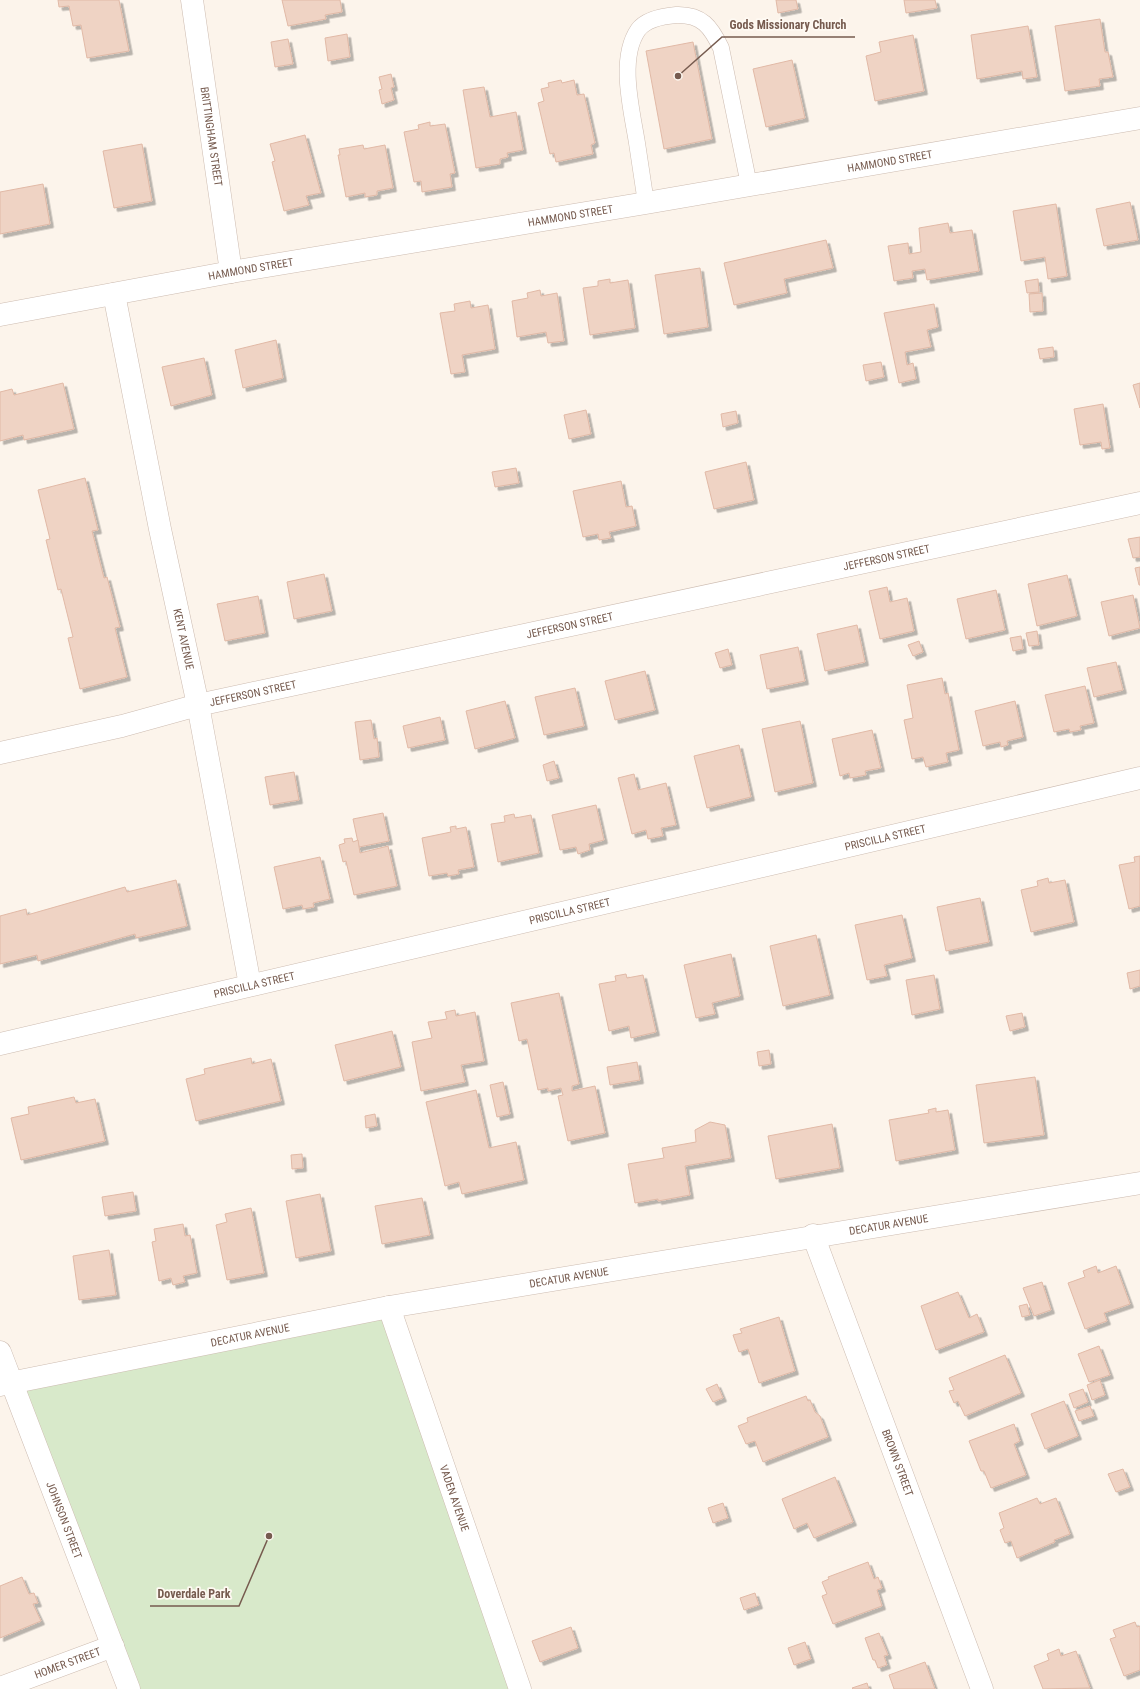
<svg xmlns="http://www.w3.org/2000/svg" width="1140" height="1689" viewBox="0 0 1140 1689" font-family="'Roboto Condensed',sans-serif">
	<style>
		.green { fill: #d8e9ca }
		.building { fill: #efd3c4; stroke: #e1b9a6; filter: url(#shadow) }
		.lines { fill: none; stroke-linecap: round; stroke-linejoin: round }
		.service-casing { stroke: #cdbcb1; stroke-width: 17 }
		.minor-casing { stroke: #cdbcb1; stroke-width: 23 }
		.service { stroke: #fff; stroke-width: 16 }
		.minor { stroke: #fff; stroke-width: 22 }
		.labels { text-anchor: middle; dominant-baseline: central; stroke-width: 3.5; stroke-linejoin: round; paint-order: stroke }
		.street-label { font-size: 11px; fill: #765b4f; stroke: #fef9f2 }
		.leader { fill: none; stroke: #765b4f; stroke-width: 1.5 }
		.callout-dot { fill: #765b4f; stroke: #fef9f2; stroke-width: 1.5 }
		.callout-label { font-size: 12px; text-anchor: middle; font-weight: bold; fill: #765b4f; stroke: #fef9f2; stroke-width: 3.5; stroke-linejoin: round; paint-order: stroke }
	</style>
	<defs>
		<filter id="shadow"><feDropShadow dx="3.5" dy="3.5" stdDeviation="0" flood-color="#0004"/></filter>
	</defs>
	<rect width="100%" height="100%" fill="#fcf4eb"/>
	<!-- green -->
	<path class="green" d="M 389,1307 L 520,1689 L 129,1689 L 11,1383 Z"/>
	<!-- building -->
	<g class="building">
		<path d="M 58,0 L 119,0 L 129,51 L 87,58 L 81,25 L 73,26 L 69,6 L 59,7 Z"/>
		<path d="M 282,0 L 340,0 L 342,12 L 325,15 L 326,19 L 288,26 Z"/>
		<path d="M 776,0 L 796,0 L 798,9 L 778,13 Z"/>
		<path d="M 904,0 L 935,0 L 937,8 L 906,13 Z"/>
		<path d="M 1100,19 L 1105,52 L 1108,52 L 1113,77 L 1099,79 L 1100,86 L 1065,91 L 1055,26 Z"/>
		<path d="M 1028,26 L 1037,77 L 1023,79 L 1022,71 L 977,79 L 971,35 Z"/>
		<path d="M 347,34 L 350,57 L 328,61 L 325,38 Z"/>
		<path d="M 913,35 L 924,91 L 875,101 L 866,56 L 881,52 L 879,42 Z"/>
		<path d="M 288,39 L 293,64 L 275,67 L 271,42 Z"/>
		<path d="M 693,42 L 712,139 L 664,149 L 646,51 Z"/>
		<path d="M 792,60 L 805,118 L 766,127 L 753,69 Z"/>
		<path d="M 391,74 L 394,87 L 391,88 L 394,100 L 382,104 L 379,90 L 382,89 L 379,77 Z"/>
		<path d="M 561,80 L 562,83 L 574,80 L 577,95 L 584,94 L 595,143 L 591,145 L 593,154 L 556,162 L 554,153 L 550,154 L 538,103 L 544,101 L 541,89 L 549,87 L 548,83 Z"/>
		<path d="M 484,87 L 490,117 L 516,112 L 523,150 L 507,153 L 508,157 L 500,159 L 500,164 L 476,168 L 463,90 Z"/>
		<path d="M 430,122 L 430,126 L 445,124 L 455,173 L 450,174 L 452,187 L 422,192 L 421,181 L 414,182 L 404,132 L 419,129 L 418,125 Z"/>
		<path d="M 305,135 L 321,193 L 306,196 L 309,205 L 284,211 L 272,162 L 275,161 L 270,144 Z"/>
		<path d="M 142,144 L 152,201 L 114,208 L 103,151 Z"/>
		<path d="M 363,145 L 364,149 L 385,145 L 393,188 L 377,191 L 377,195 L 365,197 L 365,193 L 346,197 L 338,155 L 340,155 L 339,149 Z"/>
		<path d="M 43,184 L 50,224 L 0,234 L 0,192 Z"/>
		<path d="M 1130,202 L 1138,240 L 1104,246 L 1096,209 Z"/>
		<path d="M 1056,204 L 1067,276 L 1048,279 L 1045,257 L 1021,261 L 1013,211 Z"/>
		<path d="M 948,223 L 950,233 L 972,230 L 979,271 L 927,280 L 925,269 L 912,271 L 913,278 L 894,281 L 888,246 L 908,243 L 909,254 L 921,252 L 919,228 Z"/>
		<path d="M 826,240 L 833,268 L 784,279 L 787,293 L 734,305 L 724,263 Z"/>
		<path d="M 700,268 L 708,327 L 664,334 L 655,275 Z"/>
		<path d="M 610,279 L 610,283 L 628,280 L 635,328 L 590,335 L 583,288 L 598,286 L 598,281 Z"/>
		<path d="M 1038,279 L 1039,292 L 1027,293 L 1025,281 Z"/>
		<path d="M 540,290 L 541,296 L 557,293 L 564,341 L 548,343 L 546,332 L 517,337 L 512,301 L 528,298 L 527,293 Z"/>
		<path d="M 1042,293 L 1043,311 L 1030,312 L 1029,294 Z"/>
		<path d="M 470,301 L 471,308 L 488,305 L 495,349 L 462,355 L 465,372 L 451,374 L 440,313 L 455,311 L 454,304 Z"/>
		<path d="M 934,304 L 938,327 L 927,330 L 931,347 L 905,352 L 907,365 L 913,363 L 916,379 L 899,383 L 884,313 Z"/>
		<path d="M 276,340 L 283,378 L 243,388 L 235,350 Z"/>
		<path d="M 1053,347 L 1054,357 L 1040,359 L 1038,349 Z"/>
		<path d="M 204,358 L 212,395 L 171,406 L 162,367 Z"/>
		<path d="M 881,362 L 884,377 L 866,381 L 863,365 Z"/>
		<path d="M 63,383 L 74,429 L 24,440 L 23,435 L 0,441 L 0,392 L 12,389 L 14,395 Z"/>
		<path d="M 1140,383 L 1140,408 L 1133,385 Z"/>
		<path d="M 1103,404 L 1110,448 L 1102,449 L 1101,442 L 1080,445 L 1074,409 Z"/>
		<path d="M 586,410 L 591,434 L 569,439 L 564,415 Z"/>
		<path d="M 736,411 L 738,423 L 723,427 L 721,414 Z"/>
		<path d="M 746,462 L 754,500 L 714,509 L 705,472 Z"/>
		<path d="M 516,468 L 519,483 L 495,487 L 492,472 Z"/>
		<path d="M 85,478 L 98,530 L 92,531 L 104,578 L 107,577 L 120,627 L 115,628 L 127,677 L 80,689 L 68,638 L 73,637 L 61,589 L 58,590 L 46,540 L 50,539 L 38,490 Z"/>
		<path d="M 621,481 L 626,507 L 632,506 L 636,526 L 609,532 L 611,538 L 599,540 L 598,534 L 583,537 L 573,491 Z"/>
		<path d="M 1140,537 L 1140,557 L 1133,558 L 1128,539 Z"/>
		<path d="M 1140,567 L 1140,585 L 1139,585 L 1135,568 Z"/>
		<path d="M 324,574 L 332,611 L 294,619 L 287,582 Z"/>
		<path d="M 1067,575 L 1077,616 L 1037,626 L 1028,584 Z"/>
		<path d="M 887,587 L 890,602 L 907,598 L 914,631 L 880,639 L 869,591 Z"/>
		<path d="M 996,590 L 1005,630 L 966,639 L 957,599 Z"/>
		<path d="M 1133,595 L 1140,628 L 1109,636 L 1101,602 Z"/>
		<path d="M 258,596 L 265,633 L 225,641 L 217,604 Z"/>
		<path d="M 857,625 L 865,662 L 825,671 L 817,634 Z"/>
		<path d="M 1037,631 L 1039,645 L 1029,646 L 1026,633 Z"/>
		<path d="M 1021,636 L 1023,649 L 1013,651 L 1010,638 Z"/>
		<path d="M 919,641 L 923,652 L 913,656 L 908,645 Z"/>
		<path d="M 798,647 L 805,681 L 767,689 L 760,655 Z"/>
		<path d="M 728,649 L 732,665 L 720,668 L 715,653 Z"/>
		<path d="M 1116,662 L 1123,690 L 1094,697 L 1087,668 Z"/>
		<path d="M 645,671 L 655,710 L 615,720 L 605,681 Z"/>
		<path d="M 942,678 L 945,694 L 948,693 L 959,750 L 946,753 L 948,762 L 926,767 L 923,757 L 912,759 L 904,720 L 913,718 L 907,685 Z"/>
		<path d="M 1085,686 L 1094,723 L 1080,726 L 1081,730 L 1070,732 L 1069,729 L 1054,732 L 1045,695 Z"/>
		<path d="M 575,688 L 584,726 L 544,735 L 535,697 Z"/>
		<path d="M 505,701 L 515,738 L 475,749 L 466,711 Z"/>
		<path d="M 1015,701 L 1023,737 L 1007,741 L 1008,745 L 1001,747 L 1000,742 L 983,746 L 975,711 Z"/>
		<path d="M 440,717 L 445,740 L 408,748 L 403,726 Z"/>
		<path d="M 371,720 L 374,739 L 377,738 L 379,757 L 360,760 L 355,722 Z"/>
		<path d="M 800,721 L 813,783 L 775,792 L 762,729 Z"/>
		<path d="M 872,730 L 881,768 L 865,771 L 866,775 L 850,778 L 849,773 L 840,776 L 832,739 Z"/>
		<path d="M 739,745 L 751,797 L 707,808 L 694,756 Z"/>
		<path d="M 554,761 L 559,778 L 547,781 L 543,765 Z"/>
		<path d="M 294,772 L 299,800 L 270,805 L 265,777 Z"/>
		<path d="M 634,774 L 638,790 L 666,783 L 676,825 L 661,828 L 663,836 L 648,839 L 646,830 L 632,834 L 618,778 Z"/>
		<path d="M 596,805 L 604,840 L 589,844 L 590,850 L 578,854 L 576,847 L 560,850 L 552,815 Z"/>
		<path d="M 383,813 L 389,841 L 359,847 L 353,819 Z"/>
		<path d="M 514,814 L 515,818 L 531,815 L 539,853 L 498,862 L 491,824 L 505,822 L 504,816 Z"/>
		<path d="M 456,826 L 456,829 L 466,827 L 474,867 L 458,870 L 459,874 L 448,876 L 447,873 L 429,876 L 422,838 L 451,832 L 450,827 Z"/>
		<path d="M 352,838 L 353,842 L 358,840 L 360,853 L 388,846 L 397,886 L 354,895 L 346,861 L 343,862 L 339,845 L 345,843 L 344,839 Z"/>
		<path d="M 1140,856 L 1140,906 L 1129,909 L 1119,865 L 1135,862 L 1134,857 Z"/>
		<path d="M 320,857 L 330,899 L 313,903 L 314,907 L 303,909 L 302,905 L 283,909 L 274,867 Z"/>
		<path d="M 1048,878 L 1049,883 L 1065,880 L 1074,922 L 1031,932 L 1021,890 L 1038,886 L 1037,881 Z"/>
		<path d="M 176,880 L 187,926 L 136,938 L 135,934 L 38,961 L 37,955 L 0,964 L 0,916 L 26,909 L 27,915 L 125,887 L 127,892 Z"/>
		<path d="M 980,898 L 989,942 L 946,951 L 937,907 Z"/>
		<path d="M 902,915 L 912,958 L 884,965 L 887,976 L 867,980 L 855,925 Z"/>
		<path d="M 816,935 L 830,995 L 783,1006 L 770,946 Z"/>
		<path d="M 731,954 L 740,996 L 712,1003 L 715,1014 L 696,1018 L 684,965 Z"/>
		<path d="M 1140,970 L 1140,986 L 1130,989 L 1127,973 Z"/>
		<path d="M 626,974 L 627,978 L 643,975 L 656,1032 L 631,1038 L 629,1026 L 609,1031 L 599,984 L 616,981 L 615,976 Z"/>
		<path d="M 934,975 L 940,1009 L 912,1015 L 906,980 Z"/>
		<path d="M 559,993 L 579,1084 L 572,1086 L 572,1091 L 595,1086 L 605,1133 L 568,1141 L 558,1096 L 563,1095 L 561,1088 L 548,1091 L 548,1088 L 538,1090 L 527,1039 L 519,1041 L 511,1003 Z"/>
		<path d="M 455,1010 L 456,1016 L 475,1012 L 484,1061 L 461,1065 L 465,1082 L 421,1091 L 412,1042 L 432,1038 L 428,1022 L 447,1019 L 445,1012 Z"/>
		<path d="M 1022,1013 L 1025,1027 L 1010,1031 L 1006,1016 Z"/>
		<path d="M 392,1031 L 401,1067 L 344,1081 L 335,1045 Z"/>
		<path d="M 769,1050 L 771,1064 L 759,1066 L 757,1052 Z"/>
		<path d="M 251,1058 L 252,1064 L 271,1059 L 281,1101 L 196,1121 L 186,1079 L 205,1074 L 204,1069 Z"/>
		<path d="M 637,1062 L 640,1080 L 610,1085 L 607,1067 Z"/>
		<path d="M 1035,1077 L 1044,1135 L 984,1143 L 976,1085 Z"/>
		<path d="M 503,1082 L 510,1114 L 497,1117 L 490,1085 Z"/>
		<path d="M 476,1090 L 489,1148 L 516,1142 L 524,1180 L 462,1194 L 459,1182 L 445,1186 L 426,1102 Z"/>
		<path d="M 74,1097 L 76,1103 L 95,1099 L 105,1141 L 21,1160 L 11,1118 L 29,1114 L 28,1107 Z"/>
		<path d="M 936,1108 L 936,1112 L 948,1110 L 955,1150 L 896,1161 L 889,1120 L 929,1113 L 928,1110 Z"/>
		<path d="M 375,1114 L 377,1126 L 366,1128 L 365,1116 Z"/>
		<path d="M 710,1122 L 725,1125 L 731,1158 L 685,1166 L 690,1195 L 658,1201 L 658,1199 L 635,1203 L 628,1164 L 664,1158 L 662,1148 L 696,1142 L 695,1130 Z"/>
		<path d="M 832,1124 L 840,1168 L 776,1179 L 768,1136 Z"/>
		<path d="M 302,1154 L 303,1168 L 292,1169 L 291,1155 Z"/>
		<path d="M 133,1192 L 136,1211 L 105,1216 L 102,1197 Z"/>
		<path d="M 320,1194 L 331,1251 L 296,1258 L 286,1201 Z"/>
		<path d="M 422,1198 L 430,1235 L 382,1244 L 375,1206 Z"/>
		<path d="M 251,1208 L 264,1273 L 227,1280 L 216,1225 L 227,1222 L 225,1214 Z"/>
		<path d="M 183,1224 L 185,1236 L 190,1235 L 197,1273 L 183,1276 L 185,1282 L 173,1285 L 171,1278 L 159,1281 L 152,1242 L 156,1241 L 154,1229 Z"/>
		<path d="M 109,1250 L 116,1295 L 79,1300 L 73,1256 Z"/>
		<path d="M 1096,1266 L 1098,1273 L 1116,1266 L 1130,1304 L 1104,1313 L 1107,1321 L 1085,1329 L 1068,1283 L 1085,1277 L 1083,1271 Z"/>
		<path d="M 1042,1282 L 1051,1310 L 1034,1316 L 1023,1288 Z"/>
		<path d="M 958,1292 L 969,1318 L 977,1314 L 984,1332 L 936,1350 L 921,1306 Z"/>
		<path d="M 1027,1304 L 1030,1315 L 1022,1317 L 1019,1306 Z"/>
		<path d="M 779,1317 L 795,1371 L 759,1383 L 748,1349 L 739,1352 L 733,1335 L 742,1333 L 740,1329 Z"/>
		<path d="M 1099,1346 L 1110,1375 L 1089,1382 L 1078,1354 Z"/>
		<path d="M 1005,1355 L 1021,1393 L 965,1416 L 958,1401 L 954,1403 L 949,1391 L 954,1390 L 949,1378 Z"/>
		<path d="M 1100,1380 L 1105,1395 L 1092,1400 L 1087,1385 Z"/>
		<path d="M 717,1384 L 723,1398 L 713,1402 L 706,1389 Z"/>
		<path d="M 1083,1389 L 1088,1402 L 1074,1408 L 1069,1394 Z"/>
		<path d="M 806,1396 L 808,1401 L 810,1400 L 815,1412 L 820,1416 L 828,1437 L 763,1462 L 755,1441 L 746,1444 L 738,1426 L 748,1422 L 747,1418 Z"/>
		<path d="M 1064,1401 L 1078,1436 L 1045,1449 L 1031,1414 Z"/>
		<path d="M 1090,1406 L 1094,1416 L 1079,1421 L 1075,1411 Z"/>
		<path d="M 1014,1424 L 1020,1441 L 1014,1444 L 1026,1475 L 991,1488 L 984,1471 L 981,1471 L 969,1441 Z"/>
		<path d="M 1123,1469 L 1130,1487 L 1116,1492 L 1108,1474 Z"/>
		<path d="M 835,1477 L 853,1522 L 814,1538 L 807,1523 L 794,1529 L 782,1499 Z"/>
		<path d="M 1037,1498 L 1040,1504 L 1056,1498 L 1070,1534 L 1054,1540 L 1055,1542 L 1017,1558 L 1011,1541 L 1005,1543 L 1000,1530 L 1004,1528 L 999,1513 Z"/>
		<path d="M 723,1503 L 728,1518 L 713,1523 L 708,1508 Z"/>
		<path d="M 868,1562 L 874,1579 L 878,1577 L 882,1588 L 877,1590 L 882,1606 L 833,1624 L 822,1596 L 827,1594 L 822,1582 L 829,1579 L 828,1577 Z"/>
		<path d="M 22,1577 L 29,1594 L 34,1593 L 38,1603 L 33,1604 L 41,1621 L 0,1638 L 0,1586 Z"/>
		<path d="M 755,1593 L 759,1605 L 744,1610 L 740,1598 Z"/>
		<path d="M 1135,1622 L 1137,1627 L 1140,1626 L 1140,1670 L 1124,1676 L 1110,1639 L 1116,1637 L 1113,1630 Z"/>
		<path d="M 571,1627 L 578,1648 L 540,1662 L 532,1641 Z"/>
		<path d="M 879,1633 L 888,1655 L 884,1656 L 887,1665 L 878,1668 L 875,1660 L 873,1660 L 865,1638 Z"/>
		<path d="M 805,1642 L 811,1659 L 794,1665 L 788,1648 Z"/>
		<path d="M 1059,1649 L 1061,1656 L 1076,1651 L 1090,1688 L 1043,1689 L 1034,1666 L 1049,1660 L 1047,1654 Z"/>
		<path d="M 925,1662 L 935,1689 L 894,1689 L 889,1675 Z"/>
		<path d="M 867,1683 L 869,1689 L 853,1689 L 852,1688 Z"/>
	</g>
	<g class="lines">
		<!-- service casing -->
		<g class="service-casing">
			<path id="service" d="M 646,203 C 643,183 640,163 637,143 C 632,111 618,59 638,30 C 646,19 664,16 676,15 C 702,14 711,27 721,48 L 749,185"/>
		</g>
		<!-- minor casing -->
		<g class="minor-casing">
			<g id="minor">
				<path id="s1" d="M 192,0 L 231,272"/>
				<path id="s2" d="M 114,294 L 160,529 L 198,705 L 250,985"/>
				<path id="s3" d="M 0,315 L 231,272 L 646,203 L 1140,118"/>
				<path id="s4" d="M 0,753 L 122,726 L 198,705 L 1140,503"/>
				<path id="s5" d="M 0,1044 L 1140,778"/>
				<path id="s6" d="M 813,1235 L 982,1689"/>
				<path id="s7" d="M 389,1307 L 520,1689"/>
				<path id="s8" d="M 0,1352 L 129,1689"/>
				<path id="s9" d="M 0,1385 L 389,1307 L 1140,1183"/>
				<path id="s10" d="M 0,1688 L 113,1646"/>
			</g>
		</g>
		<!-- service -->
		<use href="#service" class="service"/>
		<!-- minor -->
		<use href="#minor" class="minor"/>
	</g>
	<g class="labels">
		<!-- street labels -->
		<g class="street-label">
			<text stroke="none"><textPath href="#s1" startOffset="138">BRITTINGHAM STREET</textPath></text>
			<text stroke="none"><textPath href="#s3" startOffset="903">HAMMOND STREET</textPath></text>
			<text stroke="none"><textPath href="#s3" startOffset="579">HAMMOND STREET</textPath></text>
			<text stroke="none"><textPath href="#s3" startOffset="255">HAMMOND STREET</textPath></text>
			<text stroke="none"><textPath href="#s4" startOffset="908">JEFFERSON STREET</textPath></text>
			<text stroke="none"><textPath href="#s4" startOffset="584">JEFFERSON STREET</textPath></text>
			<text stroke="none"><textPath href="#s2" startOffset="352">KENT AVENUE</textPath></text>
			<text stroke="none"><textPath href="#s4" startOffset="260">JEFFERSON STREET</textPath></text>
			<text stroke="none"><textPath href="#s5" startOffset="909">PRISCILLA STREET</textPath></text>
			<text stroke="none"><textPath href="#s5" startOffset="585">PRISCILLA STREET</textPath></text>
			<text stroke="none"><textPath href="#s5" startOffset="261">PRISCILLA STREET</textPath></text>
			<text stroke="none"><textPath href="#s9" startOffset="903">DECATUR AVENUE</textPath></text>
			<text stroke="none"><textPath href="#s9" startOffset="579">DECATUR AVENUE</textPath></text>
			<text stroke="none"><textPath href="#s9" startOffset="255">DECATUR AVENUE</textPath></text>
			<text stroke="none"><textPath href="#s6" startOffset="243">BROWN STREET</textPath></text>
			<text stroke="none"><textPath href="#s7" startOffset="202">VADEN AVENUE</textPath></text>
			<text stroke="none"><textPath href="#s8" startOffset="180">JOHNSON STREET</textPath></text>
			<text stroke="none"><textPath href="#s10" startOffset="72">HOMER STREET</textPath></text>
		</g>
	</g>
	<!-- callouts -->
	<path class="leader" d="M678 76L722 37H855M269 1536L239 1606H150"/>
	<g class="callout-dot">
		<circle cx="678" cy="76" r="4"/>
		<circle cx="269" cy="1536" r="4"/>
	</g>
	<g class="callout-label">
		<text x="788" y="29">Gods Missionary Church</text>
		<text x="194" y="1598">Doverdale Park</text>
	</g>
</svg>
